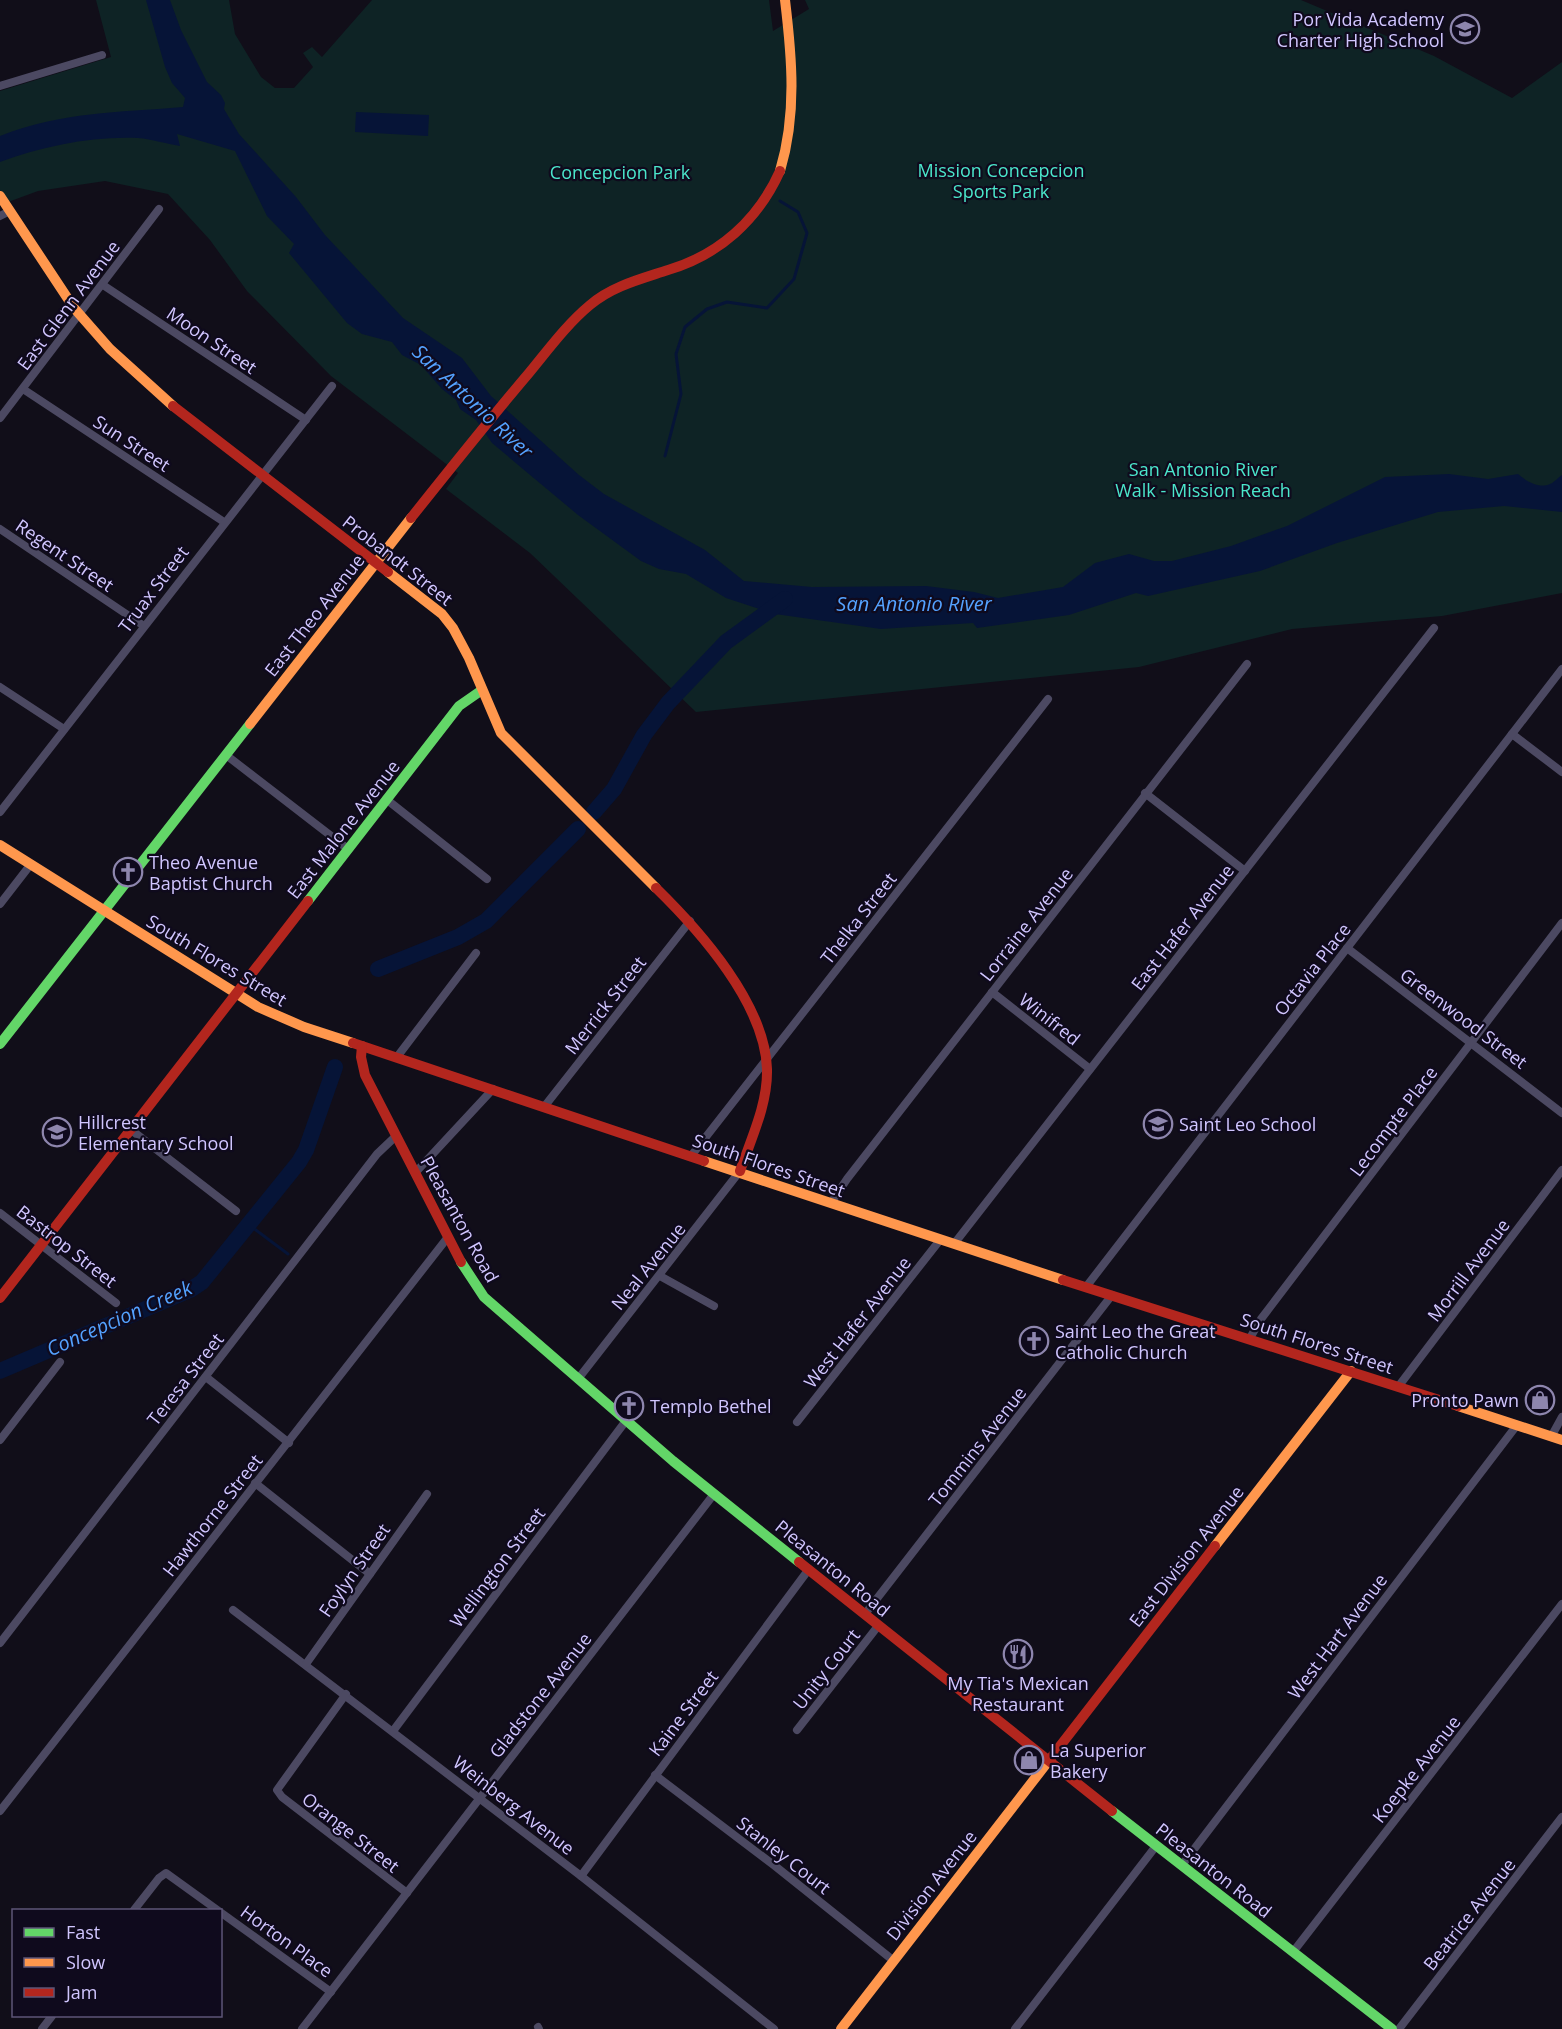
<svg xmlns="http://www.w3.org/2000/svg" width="1562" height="2029" viewBox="0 0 1562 2029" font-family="'Open Sans',sans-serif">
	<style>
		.green { fill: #0e2325 }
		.water { fill: #061437 }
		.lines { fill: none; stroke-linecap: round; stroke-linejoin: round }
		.stream { stroke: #061437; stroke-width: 3 }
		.river { stroke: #061437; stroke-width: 16 }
		.street { stroke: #4c4962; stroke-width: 8 }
		.fast { stroke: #63d668; stroke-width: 10 }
		.slow { stroke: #ff974d; stroke-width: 10 }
		.jam { stroke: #b3261e; stroke-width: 10 }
		.labels { text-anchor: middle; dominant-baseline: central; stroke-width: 4.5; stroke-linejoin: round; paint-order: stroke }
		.poi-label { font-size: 18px; fill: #d1c6ff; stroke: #0f0a1d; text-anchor: start }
		.park-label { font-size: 18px; fill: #4be6cb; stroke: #0f0a1d }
		.street-label { font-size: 18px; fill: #d1c6ff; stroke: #0f0a1d }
		.water-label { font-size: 20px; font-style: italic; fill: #54a2ff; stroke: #0f0a1d }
	</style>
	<rect width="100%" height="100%" fill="#110e19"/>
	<!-- green -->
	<path class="green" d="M 96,0 L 229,0 L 235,34 L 261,77 L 275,88 L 294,88 L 313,67 L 303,53 L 312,47 L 322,57 L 372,0 L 769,0 L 773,31 L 809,9 L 805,0 L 1301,0 L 1434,56 L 1512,98 L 1562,62 L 1562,593 L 1442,616 L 1292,629 L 1139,667 L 696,712 L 530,553 L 446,489 L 458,473 L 331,376 L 247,291 L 210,240 L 168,194 L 105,181 L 38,191 L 0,205 L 0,91 L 111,57 Z"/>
	<!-- water -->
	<g class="water">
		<path d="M 146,0 L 170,0 L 181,30 L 207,82 L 221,95 L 225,103 L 224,109 L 239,134 L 296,197 L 325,235 L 403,318 L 462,358 L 491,396 L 579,475 L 604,494 L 705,550 L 744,581 L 812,587 L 926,586 L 974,592 L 998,598 L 1063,587 L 1095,563 L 1129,554 L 1154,561 L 1172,561 L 1231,546 L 1287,526 L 1385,477 L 1449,474 L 1488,479 L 1518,474 C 1526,481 1539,489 1550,484 C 1555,482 1557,478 1562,475 L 1562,512 L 1504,506 L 1438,512 L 1337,543 L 1260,571 L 1148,596 L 1136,593 L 1069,615 L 977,628 L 973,623 L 881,629 L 775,614 L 726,598 L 686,574 L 659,569 L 641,561 L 578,515 L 492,443 L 476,420 L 460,409 L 456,400 L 442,389 L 421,365 L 402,355 L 392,342 L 362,334 L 347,323 L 289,253 L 294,244 L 267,216 L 235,151 L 177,134 L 180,146 C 166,144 152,139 138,138 C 92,136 43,146 0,162 L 0,136 C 65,111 115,113 183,107 L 185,98 L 172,83 L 165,67 Z"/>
		<path d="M 356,112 L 429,115 L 428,136 L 355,132 Z"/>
	</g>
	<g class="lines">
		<!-- stream -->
		<g class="stream">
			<path d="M 665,456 L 681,394 L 676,354 L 685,327 L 707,309 L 727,302 L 767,308 L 794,279 L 807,233 L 798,212 L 780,201"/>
			<path d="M 249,1225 L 288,1254"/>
		</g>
		<!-- river -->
		<g class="river">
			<path d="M 594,812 L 614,789 L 644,735 L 668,703 L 726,642 L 785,599"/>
			<path d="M 378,969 L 458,937 L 486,921 L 578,829"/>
			<path d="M 0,1371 L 190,1290 L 202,1282 L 299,1162 L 306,1150 L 335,1067"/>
		</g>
		<!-- street -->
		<g class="street">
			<path d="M 0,86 L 102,55"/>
			<path d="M 0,216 L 10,211"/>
			<path d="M 103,285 L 306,420"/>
			<path d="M 23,389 L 224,522"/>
			<path d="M 0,418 L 159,209"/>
			<path d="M 0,529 L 144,626"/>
			<path d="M 0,687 L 64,729"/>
			<path d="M 1512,734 L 1562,772"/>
			<path d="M 226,755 L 348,849"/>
			<path d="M 1145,793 L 1245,871"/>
			<path d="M 386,799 L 487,879"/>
			<path d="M 0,812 L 332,386"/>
			<path d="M 0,904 L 31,864"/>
			<path d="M 1347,948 L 1562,1113"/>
			<path d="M 992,992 L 1090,1069"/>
			<path d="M 397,1057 L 476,953"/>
			<path d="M 544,1107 L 690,921"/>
			<path d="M 130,1129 L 236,1211"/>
			<path d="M 691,1156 L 1048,699"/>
			<path d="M 415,1173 L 493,1089"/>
			<path d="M 831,1203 L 847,1179 L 1247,664"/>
			<path d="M 0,1213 L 116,1303"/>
			<path d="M 954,1244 L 1434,628"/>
			<path d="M 660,1276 L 714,1306"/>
			<path d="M 1086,1287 L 1562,669"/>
			<path d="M 1250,1338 L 1261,1319 L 1562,923"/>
			<path d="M 206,1377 L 289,1443"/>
			<path d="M 578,1379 L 740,1171"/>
			<path d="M 1398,1387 L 1562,1170"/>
			<path d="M 797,1422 L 940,1240"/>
			<path d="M 1551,1437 L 1562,1417"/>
			<path d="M 0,1440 L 60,1362"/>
			<path d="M 255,1483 L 370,1574"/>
			<path d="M 233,1610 L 581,1876 L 774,2029"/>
			<path d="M 865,1614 L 1112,1295"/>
			<path d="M 0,1643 L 377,1154 L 396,1136"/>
			<path d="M 306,1664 L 427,1494"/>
			<path d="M 346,1694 L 277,1790 L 282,1797 L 407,1893"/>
			<path d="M 797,1730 L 878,1626"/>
			<path d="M 393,1731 L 625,1422"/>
			<path d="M 655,1775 L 775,1866 L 894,1961"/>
			<path d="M 0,1811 L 448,1237"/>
			<path d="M 1182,1865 L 1517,1425"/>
			<path d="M 581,1876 L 809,1569"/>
			<path d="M 134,1910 L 159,1878 L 166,1873 L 331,1992"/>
			<path d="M 1293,1952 L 1562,1604"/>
			<path d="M 538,2027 L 539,2029"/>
			<path d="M 42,2029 L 52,2016"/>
			<path d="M 302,2029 L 714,1494"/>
			<path d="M 1015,2029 L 1156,1846"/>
			<path d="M 1399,2029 L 1562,1817"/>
		</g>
		<!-- fast -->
		<g class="fast">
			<path d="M 308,901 L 459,706 L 482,690"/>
			<path d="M 0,1044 L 250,724"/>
			<path d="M 461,1262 L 484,1297 L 673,1461 L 799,1562"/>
			<path d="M 1112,1811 L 1392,2029"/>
		</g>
		<!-- slow -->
		<g class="slow">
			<path d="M 780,171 C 797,114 792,58 785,0"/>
			<path d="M 0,196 L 74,308 L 110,349 L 173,406"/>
			<path d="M 388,572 L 442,614 L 453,628 L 469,658 L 501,733 L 656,888"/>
			<path d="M 250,724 L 411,518"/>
			<path d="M 0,845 L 258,1007 L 304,1027 L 353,1043"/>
			<path d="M 704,1161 L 1063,1280"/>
			<path d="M 1458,1406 L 1562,1440"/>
			<path d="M 1215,1546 L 1351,1371"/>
			<path d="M 841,2029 L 1050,1759"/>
		</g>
		<!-- jam -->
		<g class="jam">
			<path d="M 173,406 L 388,572"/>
			<path d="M 411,518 C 450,469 489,420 529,373 C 548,350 567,324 590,305 C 612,286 641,279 668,270 C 719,255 758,220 780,171"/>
			<path d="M 656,888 C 700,931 765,1004 767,1069 C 768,1104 751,1139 740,1171"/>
			<path d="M 353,1043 L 704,1161"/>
			<path d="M 362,1046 L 361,1057 L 365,1075 L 461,1262"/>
			<path d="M 1063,1280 L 1458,1406"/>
			<path d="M 0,1298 L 308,901"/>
			<path d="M 799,1562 L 1112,1811"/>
			<path d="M 1050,1759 L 1215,1546"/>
		</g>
	</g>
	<!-- icons -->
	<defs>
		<g id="school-ring" transform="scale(1.5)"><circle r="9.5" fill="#0f0a1d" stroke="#8e86ae" stroke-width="1.5"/><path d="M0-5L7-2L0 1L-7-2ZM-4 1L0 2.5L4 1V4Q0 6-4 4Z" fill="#8e86ae"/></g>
		<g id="church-ring" transform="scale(1.5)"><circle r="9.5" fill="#0f0a1d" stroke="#8e86ae" stroke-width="1.5"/><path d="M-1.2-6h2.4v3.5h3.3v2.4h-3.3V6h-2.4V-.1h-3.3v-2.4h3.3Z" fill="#8e86ae"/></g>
		<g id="shop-ring" transform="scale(1.5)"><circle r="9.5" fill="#0f0a1d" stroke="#8e86ae" stroke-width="1.5"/><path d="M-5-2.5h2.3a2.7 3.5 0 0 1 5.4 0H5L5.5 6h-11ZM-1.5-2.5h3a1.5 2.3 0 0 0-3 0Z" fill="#8e86ae"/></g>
		<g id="restaurant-ring" transform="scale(1.5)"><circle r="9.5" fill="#0f0a1d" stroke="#8e86ae" stroke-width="1.5"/><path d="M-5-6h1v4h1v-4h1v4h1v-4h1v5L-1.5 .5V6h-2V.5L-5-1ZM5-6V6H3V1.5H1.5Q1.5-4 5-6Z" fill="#8e86ae"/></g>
	</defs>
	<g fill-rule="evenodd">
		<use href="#school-ring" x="1465" y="29"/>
		<use href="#church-ring" x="128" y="872"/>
		<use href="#school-ring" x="1158" y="1124"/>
		<use href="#school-ring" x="57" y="1132"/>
		<use href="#church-ring" x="1034" y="1341"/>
		<use href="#shop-ring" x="1540" y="1400"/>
		<use href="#church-ring" x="629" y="1406"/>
		<use href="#restaurant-ring" x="1018" y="1654"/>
		<use href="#shop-ring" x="1029" y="1760"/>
	</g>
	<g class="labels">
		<!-- poi labels -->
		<g class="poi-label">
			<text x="1444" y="19" text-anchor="end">Por Vida Academy<tspan x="1444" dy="21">Charter High School</tspan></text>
			<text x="149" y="862">Theo Avenue<tspan x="149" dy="21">Baptist Church</tspan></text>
			<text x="78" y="1122">Hillcrest<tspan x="78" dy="21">Elementary School</tspan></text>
			<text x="1179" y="1124">Saint Leo School</text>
			<text x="1055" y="1331">Saint Leo the Great<tspan x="1055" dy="21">Catholic Church</tspan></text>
			<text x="1519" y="1400" text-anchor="end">Pronto Pawn</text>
			<text x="650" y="1406">Templo Bethel</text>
			<text x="1018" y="1683" text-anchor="middle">My Tia's Mexican<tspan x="1018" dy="21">Restaurant</tspan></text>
			<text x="1050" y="1750">La Superior<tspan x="1050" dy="21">Bakery</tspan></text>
		</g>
		<!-- park labels -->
		<g class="park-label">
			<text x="1001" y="170">Mission Concepcion<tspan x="1001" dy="21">Sports Park</tspan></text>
			<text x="620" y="172">Concepcion Park</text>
			<text x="1203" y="469">San Antonio River<tspan x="1203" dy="21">Walk - Mission Reach</tspan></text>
		</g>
		<!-- street labels -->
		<g class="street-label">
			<text transform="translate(68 305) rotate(-53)">East Glenn Avenue</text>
			<text transform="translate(212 340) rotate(34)">Moon Street</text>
			<text transform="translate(132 443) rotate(33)">Sun Street</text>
			<text transform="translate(65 555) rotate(34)">Regent Street</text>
			<text transform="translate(398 560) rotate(38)">Probandt Street</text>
			<text transform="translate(153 589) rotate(-53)">Truax Street</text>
			<text transform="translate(314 615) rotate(-52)">East Theo Avenue</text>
			<text transform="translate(343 829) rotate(-52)">East Malone Avenue</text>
			<text transform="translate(858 918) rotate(-52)">Thelka Street</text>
			<text transform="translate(1026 924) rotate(-52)">Lorraine Avenue</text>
			<text transform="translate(1182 927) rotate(-52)">East Hafer Avenue</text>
			<text transform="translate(217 960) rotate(31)">South Flores Street</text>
			<text transform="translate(1312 969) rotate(-52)">Octavia Place</text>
			<text transform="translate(605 1005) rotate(-52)">Merrick Street</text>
			<text transform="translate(1464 1018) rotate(37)">Greenwood Street</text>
			<text transform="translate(1050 1019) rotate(38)">Winifred</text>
			<text transform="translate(1393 1121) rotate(-53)">Lecompte Place</text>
			<text transform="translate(769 1165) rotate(19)">South Flores Street</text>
			<text transform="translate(460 1219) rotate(61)">Pleasanton Road</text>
			<text transform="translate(67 1246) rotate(38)">Bastrop Street</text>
			<text transform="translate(648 1266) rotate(-51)">Neal Avenue</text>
			<text transform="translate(1468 1270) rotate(-53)">Morrill Avenue</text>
			<text transform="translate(857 1322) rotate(-52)">West Hafer Avenue</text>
			<text transform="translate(1317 1343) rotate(18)">South Flores Street</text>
			<text transform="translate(185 1379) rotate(-52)">Teresa Street</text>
			<text transform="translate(977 1446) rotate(-52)">Tommins Avenue</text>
			<text transform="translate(212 1515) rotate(-52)">Hawthorne Street</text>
			<text transform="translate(1186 1556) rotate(-52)">East Division Avenue</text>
			<text transform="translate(497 1567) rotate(-53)">Wellington Street</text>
			<text transform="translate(833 1568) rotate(39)">Pleasanton Road</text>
			<text transform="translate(354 1570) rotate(-55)">Foylyn Street</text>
			<text transform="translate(1337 1636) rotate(-53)">West Hart Avenue</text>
			<text transform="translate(826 1669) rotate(-52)">Unity Court</text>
			<text transform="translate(540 1695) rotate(-52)">Gladstone Avenue</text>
			<text transform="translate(683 1713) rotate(-53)">Kaine Street</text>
			<text transform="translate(1416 1769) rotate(-52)">Koepke Avenue</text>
			<text transform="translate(514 1805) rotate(38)">Weinberg Avenue</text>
			<text transform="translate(351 1832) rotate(38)">Orange Street</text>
			<text transform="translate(784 1855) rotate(38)">Stanley Court</text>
			<text transform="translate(1214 1870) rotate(38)">Pleasanton Road</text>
			<text transform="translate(931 1885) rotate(-52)">Division Avenue</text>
			<text transform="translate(1469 1914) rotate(-52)">Beatrice Avenue</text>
			<text transform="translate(287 1941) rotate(36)">Horton Place</text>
		</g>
		<!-- water labels -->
		<g class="water-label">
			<text transform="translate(473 401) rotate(43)">San Antonio River</text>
			<text x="914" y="603">San Antonio River</text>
			<text transform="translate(119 1318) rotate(-24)">Concepcion Creek</text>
		</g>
	</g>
	<!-- legend -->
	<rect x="12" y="1909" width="210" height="108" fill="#0f0a1d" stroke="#5d5577" stroke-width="1.5"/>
	<rect x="24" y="1928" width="30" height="9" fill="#63d668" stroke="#5d5577" stroke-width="1.5"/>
	<text x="66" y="1939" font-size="18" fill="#d1c6ff">Fast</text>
	<rect x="24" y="1958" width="30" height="9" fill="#ff974d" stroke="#5d5577" stroke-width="1.5"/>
	<text x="66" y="1969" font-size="18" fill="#d1c6ff">Slow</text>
	<rect x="24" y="1988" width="30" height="9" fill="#b3261e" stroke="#5d5577" stroke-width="1.5"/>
	<text x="66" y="1999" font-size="18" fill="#d1c6ff">Jam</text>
</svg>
